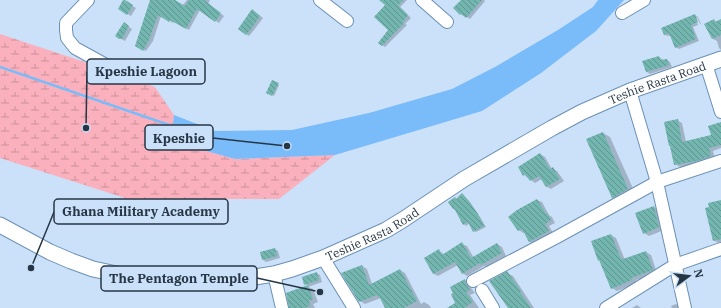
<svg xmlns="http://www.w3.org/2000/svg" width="721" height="308" viewBox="0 0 721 308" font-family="'IBM Plex Serif',serif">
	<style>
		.wetland { fill: url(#wetland-marsh) }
		.water { fill: #7abbfa }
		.shadow { fill: #0003 }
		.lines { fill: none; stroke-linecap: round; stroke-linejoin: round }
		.stream { stroke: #7abbfa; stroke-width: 2.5 }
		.building { fill: url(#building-back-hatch) }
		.minor-casing { stroke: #6b90b4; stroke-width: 14 }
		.major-casing { stroke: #6b90b4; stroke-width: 17 }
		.minor { stroke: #fff; stroke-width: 12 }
		.major { stroke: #fff; stroke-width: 15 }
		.labels { text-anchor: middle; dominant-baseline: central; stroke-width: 4; stroke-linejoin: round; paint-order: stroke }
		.street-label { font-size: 12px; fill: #263645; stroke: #cae1f9 }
		.leader { fill: none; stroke: #263645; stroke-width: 1.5 }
		.callout-dot { fill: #263645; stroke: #cae1f9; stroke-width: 1.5 }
		.callout { fill: #cae1f9; stroke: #263645; stroke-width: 1.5 }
		.callout-label { font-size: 13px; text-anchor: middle; font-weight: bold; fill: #263645 }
	</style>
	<defs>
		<pattern id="wetland-marsh" width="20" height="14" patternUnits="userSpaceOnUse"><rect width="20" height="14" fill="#fbb1bd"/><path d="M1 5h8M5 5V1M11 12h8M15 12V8" fill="none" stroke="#cb919b"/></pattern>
		<pattern id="building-back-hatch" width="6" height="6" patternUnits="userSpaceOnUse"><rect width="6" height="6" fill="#73b5af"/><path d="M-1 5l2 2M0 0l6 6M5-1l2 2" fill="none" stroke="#5e9490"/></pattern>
	</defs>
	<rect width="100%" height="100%" fill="#cae1f9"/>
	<!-- wetland -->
	<path class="wetland" d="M 0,34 L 106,69 L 155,87 L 174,115 L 171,141 L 235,159 L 335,155 L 279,199 L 128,199 L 0,158 Z"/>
	<!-- water -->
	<path class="water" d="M 598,0 L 624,0 L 596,31 L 541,73 L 482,111 L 335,155 L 235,159 L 171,141 L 174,115 L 215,131 L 292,130 L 369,113 L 452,89 L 495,67 L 558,30 L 593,7 Z"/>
	<!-- shadow -->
	<g class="shadow">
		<path d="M 151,0 L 173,0 L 182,6 L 187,0 L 210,0 L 208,4 L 224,16 L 219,23 L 200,10 L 189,30 L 174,21 L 173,23 L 161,16 L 153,41 L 146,51 L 136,46 Z"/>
		<path d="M 380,0 L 407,0 L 400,7 L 411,18 L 405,24 L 407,25 L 385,47 L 382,45 L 390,30 L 387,5 Z"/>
		<path d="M 462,0 L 484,0 L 485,1 L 470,19 L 464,15 L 464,16 L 461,14 Z"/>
		<path d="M 124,1 L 136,8 L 131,16 L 119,9 Z"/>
		<path d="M 255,12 L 263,18 L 254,30 L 249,36 L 246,34 Z"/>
		<path d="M 695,15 L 698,17 L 701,24 L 700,24 L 697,17 L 695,17 L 698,25 L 693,27 L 699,41 L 679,49 L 676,47 L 671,36 L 669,36 L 665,35 L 663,28 Z"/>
		<path d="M 714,20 L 717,22 L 721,20 L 721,50 L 719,48 L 717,41 L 713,39 L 705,24 Z"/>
		<path d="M 124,24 L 132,29 L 125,41 L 116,36 Z"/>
		<path d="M 659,57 L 662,59 L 663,61 L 667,60 L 670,62 L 672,67 L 650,74 L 647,72 L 644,62 Z"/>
		<path d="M 272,82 L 279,85 L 274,96 L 267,92 Z"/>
		<path d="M 677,120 L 682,123 L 686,142 L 712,135 L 721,123 L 721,148 L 713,151 L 715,159 L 702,163 L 680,167 L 675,164 Z"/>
		<path d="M 603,133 L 610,137 L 635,193 L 619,202 L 612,198 Z"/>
		<path d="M 540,154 L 545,157 L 552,169 L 557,171 L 564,181 L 551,189 L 547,187 L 542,179 L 535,183 L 524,175 Z"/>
		<path d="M 464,196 L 470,202 L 480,217 L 486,227 L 476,232 L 474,231 L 470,223 L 466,226 L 464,224 L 455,210 L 453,209 L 455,198 L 457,200 Z"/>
		<path d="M 537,200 L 542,202 L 549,215 L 552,217 L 555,223 L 549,226 L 553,233 L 534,244 L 530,242 L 525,232 L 523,233 L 519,230 Z"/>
		<path d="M 721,201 L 721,242 L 718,243 L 714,240 Z"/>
		<path d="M 654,207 L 659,210 L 664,230 L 649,236 L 644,233 Z"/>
		<path d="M 611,235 L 616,238 L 625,260 L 646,252 L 651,255 L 657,273 L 636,280 L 637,283 L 617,291 L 612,288 Z"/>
		<path d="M 462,244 L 467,246 L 474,258 L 497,244 L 502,247 L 506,256 L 486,267 L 484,266 L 467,276 L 462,273 L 458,265 L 438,276 L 434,274 L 425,258 L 439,251 L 444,254 Z"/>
		<path d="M 275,249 L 278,251 L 280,258 L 266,262 L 263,260 Z"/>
		<path d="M 362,266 L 367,269 L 372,284 L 400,270 L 405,273 L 421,304 L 424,302 L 429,305 L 431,308 L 386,308 L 381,298 L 365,304 L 360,301 Z"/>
		<path d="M 316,273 L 320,275 L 322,282 L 308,287 L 313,289 L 318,302 L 313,304 L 315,308 L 291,308 L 287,294 L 308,286 L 305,284 L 303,277 Z"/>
		<path d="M 507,273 L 513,276 L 534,308 L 508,308 Z"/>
		<path d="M 465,280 L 470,283 L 471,288 L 475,293 L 470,295 L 479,308 L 454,308 Z"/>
		<path d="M 676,304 L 681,307 L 681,308 L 672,308 L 671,306 Z"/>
		<path d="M 637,305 L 641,308 L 632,308 Z"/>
	</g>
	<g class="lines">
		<!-- stream -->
		<path class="stream" d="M 0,67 L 175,127"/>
	</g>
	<!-- building -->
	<g class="building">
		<path d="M 123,0 L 125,0 L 133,5 L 127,15 L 118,9 Z"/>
		<path d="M 150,0 L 175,0 L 185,6 L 189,0 L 204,0 L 221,13 L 215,22 L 197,9 L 186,29 L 170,20 L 169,22 L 158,15 L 149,40 L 143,51 L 135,46 Z"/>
		<path d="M 379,0 L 403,0 L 398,5 L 408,15 L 403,22 L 404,23 L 382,46 L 378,43 L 388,30 L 374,17 L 385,5 Z"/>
		<path d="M 461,0 L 482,0 L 466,18 L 461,14 L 460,15 L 453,8 Z"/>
		<path d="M 252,9 L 260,16 L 251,29 L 246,35 L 238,29 Z"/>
		<path d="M 695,14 L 698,22 L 691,25 L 696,39 L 675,48 L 669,33 L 664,35 L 661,28 Z"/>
		<path d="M 714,19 L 715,22 L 721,19 L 721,35 L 712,39 L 704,24 Z"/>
		<path d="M 124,22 L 129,26 L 122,39 L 119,39 L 115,36 Z"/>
		<path d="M 659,56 L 660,60 L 667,59 L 669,65 L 646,72 L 642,61 Z"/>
		<path d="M 272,80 L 279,83 L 272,96 L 266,93 Z"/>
		<path d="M 678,119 L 682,142 L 711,135 L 708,126 L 721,122 L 721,145 L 709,148 L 711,156 L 697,161 L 674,165 L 670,146 L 669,146 L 664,122 Z"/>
		<path d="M 603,132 L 628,189 L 612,198 L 586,139 Z"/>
		<path d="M 540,153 L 550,169 L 553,167 L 560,179 L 546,187 L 539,176 L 530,181 L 525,174 L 523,176 L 518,167 Z"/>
		<path d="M 462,193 L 468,200 L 478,214 L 484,226 L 473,232 L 468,222 L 463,225 L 454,208 L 453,209 L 448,202 L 455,197 L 456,199 Z"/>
		<path d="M 537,199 L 546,214 L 547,213 L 551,220 L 545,224 L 549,231 L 529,242 L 522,229 L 518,231 L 508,217 L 517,210 Z"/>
		<path d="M 721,200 L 721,239 L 713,241 L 705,208 L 709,207 L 708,203 Z"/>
		<path d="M 654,206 L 659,227 L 643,234 L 635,213 Z"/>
		<path d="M 611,234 L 621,259 L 623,258 L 623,259 L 646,251 L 653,270 L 631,278 L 632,280 L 611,289 L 599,260 L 598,261 L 591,241 Z"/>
		<path d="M 462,242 L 471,258 L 497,243 L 502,253 L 481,265 L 480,263 L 462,274 L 455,262 L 433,274 L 424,258 L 439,249 L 442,255 Z"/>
		<path d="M 275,248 L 277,256 L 262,260 L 260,252 Z"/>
		<path d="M 362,265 L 369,285 L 400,269 L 417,301 L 404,308 L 385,308 L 379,296 L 378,297 L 377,295 L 359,302 L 341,273 Z"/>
		<path d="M 507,271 L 521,291 L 520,292 L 531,308 L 508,308 L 489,281 Z"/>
		<path d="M 317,272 L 319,280 L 304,285 L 302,277 Z"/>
		<path d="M 465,279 L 466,284 L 470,290 L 466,292 L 473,302 L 464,308 L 447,308 L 455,303 L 451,294 L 453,293 L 450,287 Z"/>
		<path d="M 308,285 L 313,299 L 309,301 L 310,306 L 304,308 L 289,308 L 286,293 Z"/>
	</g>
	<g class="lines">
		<!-- minor casing -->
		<g class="minor-casing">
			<g id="minor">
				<path d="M 88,0 L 66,23 L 66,30 L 67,38 L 75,48 L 126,76"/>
				<path d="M 320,0 L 347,21"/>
				<path d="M 422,0 L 447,22"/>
				<path d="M 622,13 L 644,0"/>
				<path d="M 706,64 L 721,112"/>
				<path d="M 630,91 L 657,182 L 685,308"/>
				<path d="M 323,258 L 354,308"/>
				<path d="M 274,274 L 282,308"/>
				<path d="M 473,281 L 557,237 L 657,182 L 721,161"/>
				<path d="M 482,290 L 493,308"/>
				<path d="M 606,308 L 675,265 L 721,249"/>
			</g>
		</g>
		<!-- major casing -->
		<g class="major-casing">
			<g id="major">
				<path id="s1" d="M 0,225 L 50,252 L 71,261 L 93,269 L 135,278 L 175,281 L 199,282 L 236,280 L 274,274 L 292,269 L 323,258 L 386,230 L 404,219 L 464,179 L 552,128 L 582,112 L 630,91 L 721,59"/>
			</g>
		</g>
		<!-- minor -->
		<use href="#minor" class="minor"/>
		<!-- major -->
		<use href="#major" class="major"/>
	</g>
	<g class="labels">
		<!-- street labels -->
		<g class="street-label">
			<text stroke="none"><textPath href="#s1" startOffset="716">Teshie Rasta Road</textPath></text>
			<text stroke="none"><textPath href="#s1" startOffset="392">Teshie Rasta Road</textPath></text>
		</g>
	</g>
	<!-- callouts -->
	<path class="leader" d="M86 128L87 72M287 146L213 138M31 268L54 212M320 292L257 278"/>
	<g class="callout-dot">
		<circle cx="86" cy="128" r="4"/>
		<circle cx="287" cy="146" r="4"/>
		<circle cx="31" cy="268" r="4"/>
		<circle cx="320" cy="292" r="4"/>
	</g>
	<g class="callout">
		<rect x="87" y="59" width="118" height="25" rx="4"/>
		<rect x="145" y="125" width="68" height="25" rx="4"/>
		<rect x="54" y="199" width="174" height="25" rx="4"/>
		<rect x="101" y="266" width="156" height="25" rx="4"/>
	</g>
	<g class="callout-label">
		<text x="146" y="76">Kpeshie Lagoon</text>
		<text x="179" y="143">Kpeshie</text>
		<text x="141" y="216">Ghana Military Academy</text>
		<text x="179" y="283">The Pentagon Temple</text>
	</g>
	<!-- north arrow -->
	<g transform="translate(689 276) rotate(75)" stroke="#cae1f9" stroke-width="3" paint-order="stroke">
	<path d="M0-3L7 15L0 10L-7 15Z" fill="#263645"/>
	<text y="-6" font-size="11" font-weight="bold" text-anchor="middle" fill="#263645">N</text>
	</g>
</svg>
